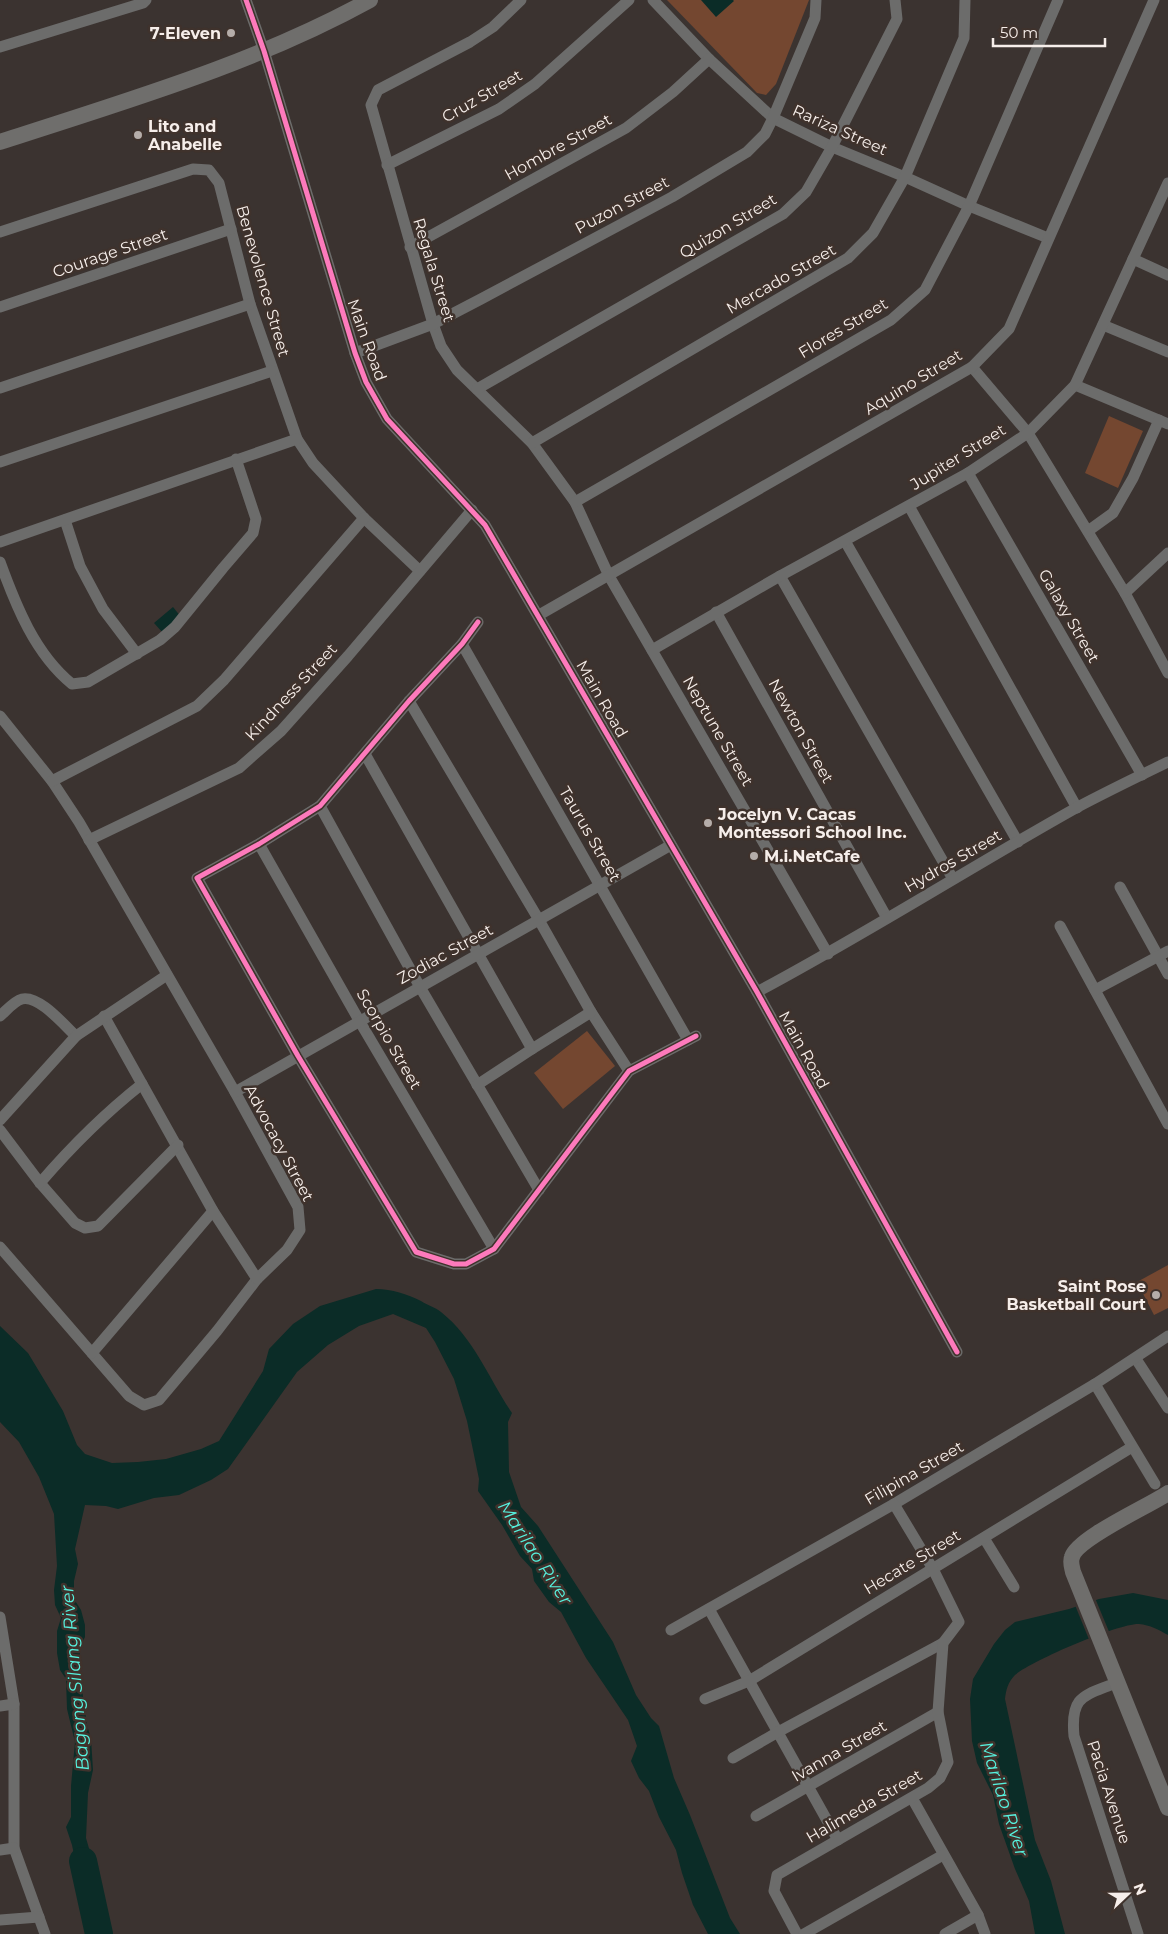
<svg xmlns="http://www.w3.org/2000/svg" width="1168" height="1934" viewBox="0 0 1168 1934" font-family="Montserrat,sans-serif">
	<style>
		.green { fill: #744730 }
		.water { fill: #0b2c27 }
		.pier { fill: #3b3330 }
		.lines { fill: none; stroke-linecap: round; stroke-linejoin: round }
		.river { stroke: #0b2c27; stroke-width: 28 }
		.street { stroke: #6c6c6b; stroke-width: 11 }
		.secondary { stroke: #6f6e6c; stroke-width: 16 }
		.cycleway-casing { stroke: #3f322c; stroke-width: 8 }
		.cycleway { stroke: #fd7abc; stroke-width: 5 }
		.poi-dot { fill: #b5ada9; stroke: #3f322c; stroke-width: 2 }
		.labels { text-anchor: middle; dominant-baseline: central; stroke-width: 5; stroke-linejoin: round; paint-order: stroke }
		.poi-label { font-size: 16px; font-weight: bold; fill: #f6eeea; stroke: #3f322c; text-anchor: start }
		.street-label { font-size: 16px; fill: #f6eeea; stroke: #3f322c }
		.water-label { font-size: 18px; font-style: italic; fill: #56f2df; stroke: #3f322c }
	</style>
	<rect width="100%" height="100%" fill="#3b3330"/>
	<!-- green -->
	<g class="green">
		<path d="M 667,0 L 809,0 L 776,84 L 766,95 L 757,93 Z"/>
		<path d="M 1109,416 L 1143,431 L 1118,488 L 1085,473 Z"/>
		<path d="M 587,1031 L 615,1066 L 563,1109 L 534,1073 Z"/>
		<path d="M 1168,1265 L 1168,1308 L 1154,1315 L 1137,1282 Z"/>
	</g>
	<!-- water -->
	<g class="water">
		<path d="M 701,0 L 733,0 L 734,1 L 716,17 Z"/>
		<path d="M 173,607 L 181,617 L 163,633 L 154,623 Z"/>
		<path d="M 376,1289 C 392,1289 407,1294 421,1301 C 427,1305 435,1307 441,1312 C 474,1338 489,1379 512,1413 L 508,1422 L 509,1472 L 521,1507 L 538,1526 L 613,1642 L 636,1695 L 651,1718 L 659,1726 L 674,1778 L 690,1815 L 730,1918 L 740,1934 L 708,1934 L 693,1905 L 682,1873 L 676,1850 L 659,1817 L 649,1791 L 639,1778 L 631,1761 L 637,1746 L 628,1720 L 586,1658 L 561,1612 L 549,1602 L 534,1581 L 532,1569 L 520,1556 L 502,1525 L 478,1491 L 479,1479 L 467,1421 L 454,1379 L 435,1342 L 426,1328 L 393,1314 L 359,1326 L 328,1345 L 297,1372 L 228,1469 L 211,1480 L 179,1495 L 154,1498 L 118,1509 L 106,1506 L 85,1505 L 75,1549 L 78,1564 L 74,1581 L 74,1599 L 81,1610 L 85,1625 L 85,1637 L 80,1647 L 79,1668 L 87,1725 L 91,1739 L 93,1770 L 88,1793 L 86,1838 L 97,1876 L 99,1895 L 83,1898 L 72,1845 L 66,1827 L 71,1817 L 71,1786 L 75,1742 L 67,1709 L 66,1679 L 60,1670 L 57,1653 L 57,1631 L 61,1618 L 55,1605 L 54,1590 L 57,1566 L 54,1514 L 39,1477 L 19,1442 L 0,1422 L 0,1326 L 28,1353 L 63,1411 L 77,1445 L 85,1454 L 112,1463 L 138,1462 L 166,1459 L 201,1449 L 219,1441 L 263,1371 L 269,1349 L 293,1324 L 320,1306 Z"/>
		<path d="M 1133,1593 L 1168,1600 L 1168,1635 C 1159,1630 1150,1625 1139,1624 C 1119,1623 1031,1661 1015,1675 C 1008,1682 1006,1690 1005,1699 L 1035,1840 L 1051,1881 L 1065,1934 L 1035,1934 L 1029,1901 L 1015,1869 L 999,1824 L 993,1795 L 977,1763 L 972,1741 L 970,1699 L 973,1679 L 994,1644 L 1005,1630 L 1015,1622 L 1069,1609 L 1099,1599 Z"/>
	</g>
	<!-- pier -->
	<path class="pier" d="M 1095,1598 L 1110,1634 L 1090,1642 L 1075,1605 Z"/>
	<g class="lines">
		<!-- river -->
		<path class="river" d="M 83,1861 L 99,1934"/>
		<!-- street -->
		<g class="street">
			<path d="M 246,0 L 264,51 L 355,353 L 366,382 L 387,419 L 485,525 L 757,992 L 957,1352"/>
			<path d="M 521,0 L 493,27 L 470,42 L 378,90 L 371,105 L 433,324 L 441,346 L 457,370 L 532,443 L 575,502 L 609,576 L 828,954"/>
			<path d="M 653,0 L 709,59 L 773,118 L 832,147 L 905,177 L 969,206 L 1048,238"/>
			<path d="M 0,47 L 143,3 L 146,0"/>
			<path d="M 387,165 L 499,109 L 535,84 L 629,0"/>
			<path d="M 0,232 L 193,169 L 209,170 L 219,183 L 250,304 L 297,439 L 313,463 L 364,518 L 420,571"/>
			<path d="M 410,247 L 626,128 L 673,92 L 709,59"/>
			<path d="M 1133,259 L 1168,275"/>
			<path d="M 0,307 L 231,229"/>
			<path d="M 1103,325 L 1168,352"/>
			<path d="M 355,353 L 433,324 L 481,299 L 672,197 L 747,152 L 765,134 L 773,118 L 815,18 L 816,0"/>
			<path d="M 972,367 L 1028,433 L 1125,593 L 1168,673"/>
			<path d="M 1075,385 L 1168,424"/>
			<path d="M 0,388 L 250,304"/>
			<path d="M 477,389 L 783,214 L 806,192 L 832,147 L 897,19 L 895,0"/>
			<path d="M 532,443 L 848,258 L 873,233 L 905,177 L 964,38 L 965,0"/>
			<path d="M 0,462 L 272,371"/>
			<path d="M 968,473 L 1142,775"/>
			<path d="M 575,502 L 891,320 L 925,290 L 969,206 L 1058,0"/>
			<path d="M 909,506 L 1077,808"/>
			<path d="M 65,520 L 80,566 L 103,609 L 137,654"/>
			<path d="M 1088,531 L 1113,513 L 1133,478 L 1159,420"/>
			<path d="M 845,541 L 1018,842"/>
			<path d="M 0,542 L 297,439"/>
			<path d="M 0,562 C 16,606 35,654 72,684 L 88,682 L 160,640 L 175,627 L 223,568 L 253,533 L 256,519 L 236,459"/>
			<path d="M 780,576 L 953,879"/>
			<path d="M 1125,593 L 1168,553"/>
			<path d="M 716,612 L 887,918"/>
			<path d="M 539,615 L 972,367 L 1009,329 L 1154,0"/>
			<path d="M 478,622 L 462,644 L 409,701 L 320,806 L 259,844 L 197,878 L 298,1056 L 416,1252 L 454,1264 L 466,1264 L 494,1249 L 629,1071 L 696,1036"/>
			<path d="M 462,644 L 688,1040"/>
			<path d="M 652,650 L 780,576 L 968,473 L 1028,433 L 1075,385 L 1168,183"/>
			<path d="M 409,701 L 539,920 L 591,1012 L 629,1071"/>
			<path d="M 0,716 L 52,781 L 79,822 L 235,1092 L 298,1207 L 300,1230 L 287,1250 L 257,1279 L 217,1331 L 159,1400 L 144,1405 L 129,1396 L 0,1247"/>
			<path d="M 365,754 L 532,1049"/>
			<path d="M 52,781 L 197,706 L 224,680 L 364,518"/>
			<path d="M 320,806 L 420,987 L 539,1190"/>
			<path d="M 89,840 L 239,768 L 281,731 L 348,656 L 472,510"/>
			<path d="M 259,844 L 360,1022 L 494,1249"/>
			<path d="M 1120,887 L 1168,974"/>
			<path d="M 1060,926 L 1168,1124"/>
			<path d="M 1095,990 L 1168,951"/>
			<path d="M 757,992 C 866,934 969,868 1076,808 C 1106,792 1137,777 1168,762"/>
			<path d="M 0,1016 C 6,1011 14,1001 22,999 C 39,995 64,1025 76,1036"/>
			<path d="M 104,1016 L 213,1211 L 257,1279"/>
			<path d="M 477,1085 L 532,1049 L 591,1012"/>
			<path d="M 235,1092 L 671,845"/>
			<path d="M 0,1120 L 76,1036 L 167,975"/>
			<path d="M 0,1130 L 40,1183 L 75,1223 L 85,1228 L 98,1226 L 178,1145"/>
			<path d="M 40,1183 C 71,1147 104,1114 142,1084"/>
			<path d="M 92,1353 L 213,1211"/>
			<path d="M 1136,1359 L 1168,1408"/>
			<path d="M 1095,1384 L 1155,1484"/>
			<path d="M 984,1538 L 1014,1587"/>
			<path d="M 709,1609 L 838,1840"/>
			<path d="M 0,1617 L 14,1704 L 14,1848 L 45,1934"/>
			<path d="M 671,1630 L 894,1504 L 1095,1384 L 1168,1336"/>
			<path d="M 1118,1682 C 1085,1696 1070,1694 1074,1736 L 1138,1934"/>
			<path d="M 705,1699 L 749,1681 L 1132,1447"/>
			<path d="M 0,1706 L 14,1704"/>
			<path d="M 733,1758 L 778,1732 L 943,1643"/>
			<path d="M 912,1798 L 978,1915 L 985,1934"/>
			<path d="M 756,1816 L 938,1712"/>
			<path d="M 0,1850 L 14,1848"/>
			<path d="M 0,1920 L 39,1917"/>
			<path d="M 797,1934 L 774,1891 L 777,1875 L 928,1788 L 940,1778 L 948,1762 L 938,1712 L 943,1643 L 959,1622 L 933,1569 L 894,1504"/>
			<path d="M 804,1934 L 943,1855"/>
			<path d="M 945,1934 L 978,1915"/>
		</g>
		<!-- secondary -->
		<g class="secondary">
			<path d="M 0,142 C 125,101 254,64 370,0"/>
			<path d="M 1168,1493 C 1149,1506 1077,1538 1072,1557 C 1070,1562 1072,1567 1073,1572 L 1168,1808"/>
		</g>
		<!-- cycleway casing -->
		<g class="cycleway-casing">
			<g id="cycleway">
				<path d="M 246,0 L 264,51 L 355,353 L 366,382 L 387,419 L 485,525 L 757,992 L 957,1352"/>
				<path d="M 478,622 L 462,644 L 409,701 L 320,806 L 259,844 L 197,878 L 298,1056 L 416,1252 L 454,1264 L 466,1264 L 494,1249 L 629,1071 L 696,1036"/>
			</g>
		</g>
		<!-- cycleway -->
		<use href="#cycleway" class="cycleway"/>
	</g>
	<!-- markers -->
	<g class="poi-dot">
		<circle cx="231" cy="33" r="5"/>
		<circle cx="138" cy="135" r="5"/>
		<circle cx="708" cy="823" r="5"/>
		<circle cx="754" cy="856" r="5"/>
		<circle cx="1156" cy="1295" r="5"/>
	</g>
	<g class="labels">
		<!-- poi labels -->
		<g class="poi-label">
			<text x="221" y="33" text-anchor="end">7-Eleven</text>
			<text x="148" y="126">Lito and<tspan x="148" dy="18">Anabelle</tspan></text>
			<text x="718" y="814">Jocelyn V. Cacas<tspan x="718" dy="18">Montessori School Inc.</tspan></text>
			<text x="764" y="856">M.i.NetCafe</text>
			<text x="1146" y="1286" text-anchor="end">Saint Rose<tspan x="1146" dy="18">Basketball Court</tspan></text>
		</g>
		<!-- street labels -->
		<g class="street-label">
			<text transform="translate(482 96) rotate(-30)">Cruz Street</text>
			<text transform="translate(840 130) rotate(24)">Rariza Street</text>
			<text transform="translate(558 147) rotate(-29)">Hombre Street</text>
			<text transform="translate(622 205) rotate(-28)">Puzon Street</text>
			<text transform="translate(728 226) rotate(-31)">Quizon Street</text>
			<text transform="translate(110 253) rotate(-19)">Courage Street</text>
			<text transform="translate(434 270) rotate(73)">Regala Street</text>
			<text transform="translate(781 279) rotate(-30)">Mercado Street</text>
			<text transform="translate(263 281) rotate(74)">Benevolence Street</text>
			<text transform="translate(843 328) rotate(-31)">Flores Street</text>
			<text transform="translate(367 340) rotate(70)">Main Road</text>
			<text transform="translate(913 382) rotate(-31)">Aquino Street</text>
			<text transform="translate(958 457) rotate(-32)">Jupiter Street</text>
			<text transform="translate(1069 616) rotate(60)">Galaxy Street</text>
			<text transform="translate(291 692) rotate(-47)">Kindness Street</text>
			<text transform="translate(602 699) rotate(60)">Main Road</text>
			<text transform="translate(718 731) rotate(60)">Neptune Street</text>
			<text transform="translate(801 731) rotate(61)">Newton Street</text>
			<text transform="translate(590 834) rotate(60)">Taurus Street</text>
			<text transform="translate(953 861) rotate(-30)">Hydros Street</text>
			<text transform="translate(445 954) rotate(-29)">Zodiac Street</text>
			<text transform="translate(389 1039) rotate(60)">Scorpio Street</text>
			<text transform="translate(804 1050) rotate(61)">Main Road</text>
			<text transform="translate(279 1143) rotate(62)">Advocacy Street</text>
			<text transform="translate(914 1473) rotate(-30)">Filipina Street</text>
			<text transform="translate(912 1562) rotate(-31)">Hecate Street</text>
			<text transform="translate(839 1751) rotate(-30)">Ivanna Street</text>
			<text transform="translate(1109 1792) rotate(72)">Pacia Avenue</text>
			<text transform="translate(864 1806) rotate(-30)">Halimeda Street</text>
		</g>
		<!-- water labels -->
		<g class="water-label">
			<text transform="translate(535 1553) rotate(57)">Marilao River</text>
			<text transform="translate(75 1678) rotate(-95)">Bagong Silang River</text>
			<text transform="translate(1004 1799) rotate(72)">Marilao River</text>
		</g>
	</g>
	<!-- north arrow -->
	<g transform="translate(1128 1894) rotate(68)" stroke="#3f322c" stroke-width="4" paint-order="stroke">
	<path d="M0-4L9 19L0 12L-9 19Z" fill="#f6eeea"/>
	<text y="-8" font-size="14" font-weight="bold" text-anchor="middle" fill="#f6eeea">N</text>
	</g>
	<!-- scale -->
	<path d="M993 38v8h112v-8" fill="none" stroke="#f6eeea" stroke-width="2.5"/>
	<text x="1000" y="38" font-size="15" fill="#f6eeea" stroke="#3f322c" stroke-width="4" paint-order="stroke">50 m</text>
</svg>
